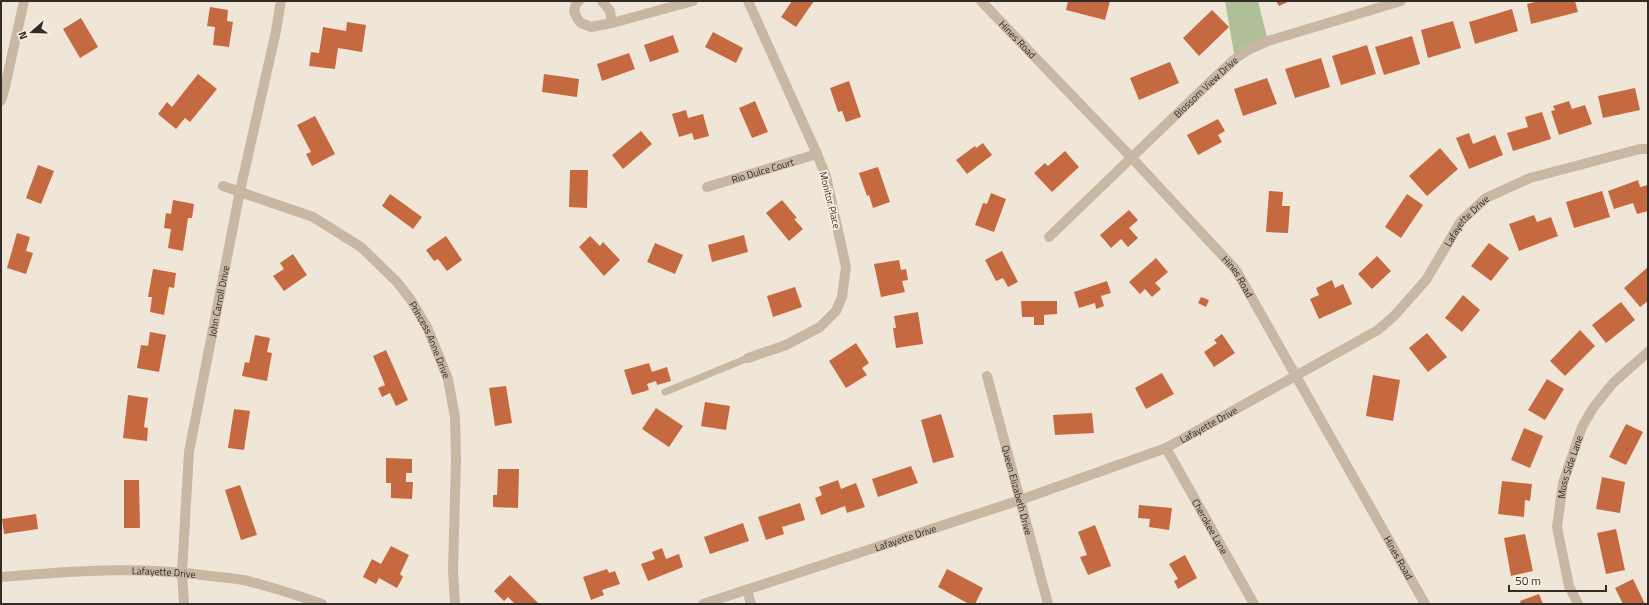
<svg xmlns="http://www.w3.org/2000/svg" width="1649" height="605" viewBox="0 0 1649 605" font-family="'Titillium Web',sans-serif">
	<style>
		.green { fill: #afbf97 }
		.building { fill: #c56a40 }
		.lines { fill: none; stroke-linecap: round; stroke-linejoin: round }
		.service { stroke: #c8b7a3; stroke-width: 7 }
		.minor { stroke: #c8b7a3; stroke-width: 10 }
		.tertiary { stroke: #c8b7a3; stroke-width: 10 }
		.labels { text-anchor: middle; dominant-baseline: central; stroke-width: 3.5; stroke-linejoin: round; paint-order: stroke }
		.street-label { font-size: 10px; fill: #332b25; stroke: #f8f0e3 }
	</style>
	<rect width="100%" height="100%" fill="#f0e6d7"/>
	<!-- green -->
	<path class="green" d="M 1225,1 L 1258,1 L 1268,41 L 1235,59 Z"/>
	<!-- building -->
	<g class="building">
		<path d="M 792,1 L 814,1 L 796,27 L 781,17 Z"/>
		<path d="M 1068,1 L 1110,1 L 1105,20 L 1066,10 Z"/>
		<path d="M 1276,1 L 1290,1 L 1279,6 Z"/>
		<path d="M 1539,1 L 1575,1 L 1578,12 L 1531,24 L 1527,4 Z"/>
		<path d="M 210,7 L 228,10 L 227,21 L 233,22 L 229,47 L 213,45 L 215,27 L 207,26 Z"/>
		<path d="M 1512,9 L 1518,31 L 1475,44 L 1469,22 Z"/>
		<path d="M 1212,10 L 1229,27 L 1199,56 L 1183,38 Z"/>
		<path d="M 81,18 L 98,47 L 80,58 L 63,29 Z"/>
		<path d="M 1453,21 L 1461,48 L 1428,58 L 1421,30 Z"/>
		<path d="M 347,22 L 366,25 L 362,52 L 338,48 L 335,69 L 309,66 L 311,52 L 319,53 L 323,27 L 346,31 Z"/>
		<path d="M 713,32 L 743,48 L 736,63 L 705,47 Z"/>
		<path d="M 673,35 L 679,52 L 650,62 L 644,45 Z"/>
		<path d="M 1412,36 L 1420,64 L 1384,75 L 1375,47 Z"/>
		<path d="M 1367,45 L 1376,74 L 1341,85 L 1332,56 Z"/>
		<path d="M 629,53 L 635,69 L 602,81 L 597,64 Z"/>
		<path d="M 1321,58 L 1330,87 L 1295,98 L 1285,69 Z"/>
		<path d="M 1170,62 L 1179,83 L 1139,100 L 1130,78 Z"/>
		<path d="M 198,74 L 217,89 L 190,122 L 185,118 L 176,129 L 158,114 L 167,102 L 172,107 Z"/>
		<path d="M 544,74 L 579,79 L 577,97 L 542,92 Z"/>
		<path d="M 1267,78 L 1277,104 L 1243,116 L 1234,89 Z"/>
		<path d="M 849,81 L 861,117 L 846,122 L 842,111 L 838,112 L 830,88 Z"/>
		<path d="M 1635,88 L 1640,110 L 1603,118 L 1598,96 Z"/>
		<path d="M 755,101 L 768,132 L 752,138 L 739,108 Z"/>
		<path d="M 1569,101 L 1572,109 L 1585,105 L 1592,124 L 1559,135 L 1551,111 L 1555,110 L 1553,106 Z"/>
		<path d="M 686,110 L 688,118 L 703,114 L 709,136 L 694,140 L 692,133 L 679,137 L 672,114 Z"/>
		<path d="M 1542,112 L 1551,139 L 1513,151 L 1507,133 L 1528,127 L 1525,117 Z"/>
		<path d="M 315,116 L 335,154 L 312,166 L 306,154 L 311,152 L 297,125 Z"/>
		<path d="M 1218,119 L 1225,131 L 1218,135 L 1222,142 L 1198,155 L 1187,135 Z"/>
		<path d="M 641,131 L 652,144 L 623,169 L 612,155 Z"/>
		<path d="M 1469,133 L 1473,144 L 1495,135 L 1503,155 L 1469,169 L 1456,138 Z"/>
		<path d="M 983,143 L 992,155 L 967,174 L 956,160 L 975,146 L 976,148 Z"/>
		<path d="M 1440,148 L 1458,169 L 1427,196 L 1409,176 Z"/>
		<path d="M 1065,151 L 1079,167 L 1052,192 L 1034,173 L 1045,163 L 1048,166 Z"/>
		<path d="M 38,165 L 54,171 L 41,204 L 26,198 Z"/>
		<path d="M 878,167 L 890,202 L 873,208 L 869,195 L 867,196 L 859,173 Z"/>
		<path d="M 570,170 L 588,170 L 587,208 L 569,207 Z"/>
		<path d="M 1638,180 L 1640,187 L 1648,185 L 1648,211 L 1637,214 L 1633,203 L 1614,209 L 1608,191 Z"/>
		<path d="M 1269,191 L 1283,192 L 1282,206 L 1290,206 L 1288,233 L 1266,232 Z"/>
		<path d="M 1602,191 L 1610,217 L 1574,228 L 1566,202 Z"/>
		<path d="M 991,193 L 1006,199 L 994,232 L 975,225 L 983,203 L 987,204 Z"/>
		<path d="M 390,194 L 422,217 L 413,229 L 382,206 Z"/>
		<path d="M 1407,194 L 1423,205 L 1401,238 L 1385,227 Z"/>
		<path d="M 173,200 L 194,204 L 192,218 L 188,218 L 183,251 L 168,248 L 171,229 L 164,228 L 166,213 L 171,214 Z"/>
		<path d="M 782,200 L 797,218 L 794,219 L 803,229 L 789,241 L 766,213 Z"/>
		<path d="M 1129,210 L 1138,220 L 1129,228 L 1138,238 L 1128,247 L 1121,239 L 1111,248 L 1100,235 Z"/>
		<path d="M 1534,215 L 1537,222 L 1551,217 L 1558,236 L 1519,251 L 1509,224 Z"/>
		<path d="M 17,233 L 30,237 L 26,251 L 33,253 L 26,274 L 7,268 Z"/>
		<path d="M 744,235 L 748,252 L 712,262 L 708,245 Z"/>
		<path d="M 446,236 L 462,260 L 447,271 L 438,259 L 434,261 L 426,250 Z"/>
		<path d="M 590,236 L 600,246 L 603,242 L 620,260 L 604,276 L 579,247 Z"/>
		<path d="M 655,243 L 683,255 L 675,274 L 647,262 Z"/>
		<path d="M 1489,243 L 1509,258 L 1491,281 L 1471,266 Z"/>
		<path d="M 1002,251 L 1018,282 L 1008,287 L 1003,278 L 996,281 L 985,260 Z"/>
		<path d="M 293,254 L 307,275 L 284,291 L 273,276 L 284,269 L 280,263 Z"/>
		<path d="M 1377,256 L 1391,271 L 1372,289 L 1358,274 Z"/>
		<path d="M 1156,258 L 1168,272 L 1155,283 L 1161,289 L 1152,297 L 1145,289 L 1140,294 L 1129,282 Z"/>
		<path d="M 899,260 L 901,270 L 906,269 L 908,280 L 902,281 L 905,292 L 881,297 L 874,264 Z"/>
		<path d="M 1648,267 L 1648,301 L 1640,307 L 1624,288 Z"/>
		<path d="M 153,269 L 176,273 L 174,288 L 169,287 L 164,315 L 150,312 L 152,297 L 148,297 Z"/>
		<path d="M 1332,280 L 1335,288 L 1343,284 L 1352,304 L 1319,319 L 1310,299 L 1319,295 L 1316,288 Z"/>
		<path d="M 1107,281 L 1111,293 L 1101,296 L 1104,306 L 1096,309 L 1095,303 L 1079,308 L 1074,292 Z"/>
		<path d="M 795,287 L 802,307 L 773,317 L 767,296 Z"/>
		<path d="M 1463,295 L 1480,310 L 1462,332 L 1445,318 Z"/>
		<path d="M 1201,297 L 1209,300 L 1206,307 L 1198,303 Z"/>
		<path d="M 1021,301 L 1057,301 L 1057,314 L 1044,315 L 1044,325 L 1034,325 L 1034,317 L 1022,317 Z"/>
		<path d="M 1621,302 L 1635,320 L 1606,343 L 1592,325 Z"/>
		<path d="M 918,312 L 923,344 L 896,348 L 893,328 L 896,328 L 894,316 Z"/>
		<path d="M 1580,330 L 1595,346 L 1565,376 L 1550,361 Z"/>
		<path d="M 150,332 L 166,335 L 159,372 L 137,368 L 141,345 L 148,346 Z"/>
		<path d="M 1427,333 L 1447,357 L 1428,372 L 1409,348 Z"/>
		<path d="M 1222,334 L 1235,353 L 1214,367 L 1204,352 L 1217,343 L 1214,340 Z"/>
		<path d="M 255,335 L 270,338 L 267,352 L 272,353 L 267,381 L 242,376 L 245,362 L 249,363 Z"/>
		<path d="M 856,343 L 869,363 L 862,368 L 867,375 L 846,388 L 829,361 Z"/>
		<path d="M 386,350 L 408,400 L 396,406 L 390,393 L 382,397 L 378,388 L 385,385 L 373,356 Z"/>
		<path d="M 649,363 L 652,372 L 667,367 L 671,381 L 657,385 L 656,381 L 647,384 L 649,390 L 632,395 L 624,370 Z"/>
		<path d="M 1162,373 L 1174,394 L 1146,409 L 1135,388 Z"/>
		<path d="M 1373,375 L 1400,380 L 1393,421 L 1366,416 Z"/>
		<path d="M 1547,379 L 1564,389 L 1545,420 L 1528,410 Z"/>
		<path d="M 506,386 L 512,423 L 495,426 L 489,388 Z"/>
		<path d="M 128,395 L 148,398 L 144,427 L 148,428 L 147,441 L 123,438 Z"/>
		<path d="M 705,402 L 730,406 L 726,430 L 701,426 Z"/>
		<path d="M 656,408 L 683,426 L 669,447 L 642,429 Z"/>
		<path d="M 234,409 L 250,411 L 244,450 L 228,448 Z"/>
		<path d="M 1092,413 L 1094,433 L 1055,435 L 1053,415 Z"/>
		<path d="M 941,414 L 954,457 L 933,463 L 921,420 Z"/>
		<path d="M 1626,424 L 1643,432 L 1626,465 L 1609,457 Z"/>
		<path d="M 1524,428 L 1543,436 L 1530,468 L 1511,460 Z"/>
		<path d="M 386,458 L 412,459 L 412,473 L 406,473 L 406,482 L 413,482 L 412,499 L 391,498 L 391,483 L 386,483 Z"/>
		<path d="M 911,466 L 918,483 L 878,497 L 872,479 Z"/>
		<path d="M 498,469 L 519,469 L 518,508 L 493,507 L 493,495 L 497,495 Z"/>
		<path d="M 1602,477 L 1625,482 L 1620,513 L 1596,509 Z"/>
		<path d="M 124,480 L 139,480 L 140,528 L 124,528 Z"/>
		<path d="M 838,480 L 841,489 L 856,483 L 865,507 L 847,513 L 845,506 L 821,515 L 815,498 L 822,495 L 819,487 Z"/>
		<path d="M 1502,481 L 1532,484 L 1530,501 L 1525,500 L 1524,517 L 1498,514 Z"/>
		<path d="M 240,485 L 257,535 L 241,540 L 225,490 Z"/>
		<path d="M 800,503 L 805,520 L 782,527 L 784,534 L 766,540 L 758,517 Z"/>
		<path d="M 1139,505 L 1172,508 L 1169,530 L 1149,527 L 1150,519 L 1138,518 Z"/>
		<path d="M 36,514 L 38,529 L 4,534 L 2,519 Z"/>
		<path d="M 743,523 L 749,541 L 710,554 L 704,537 Z"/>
		<path d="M 1095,525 L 1111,566 L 1088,575 L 1080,557 L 1087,555 L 1078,532 Z"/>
		<path d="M 1616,529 L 1625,570 L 1606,574 L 1597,533 Z"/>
		<path d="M 1525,534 L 1533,571 L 1511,576 L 1504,538 Z"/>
		<path d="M 391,546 L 409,555 L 400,574 L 403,577 L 397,588 L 379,578 L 376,584 L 363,577 L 372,559 L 381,564 Z"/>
		<path d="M 662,548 L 666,559 L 679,554 L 683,567 L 648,581 L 641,564 L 655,559 L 652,552 Z"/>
		<path d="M 1185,555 L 1197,578 L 1178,589 L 1174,581 L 1178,579 L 1169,564 Z"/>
		<path d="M 607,569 L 609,573 L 615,571 L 620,584 L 602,590 L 604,595 L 591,600 L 583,577 Z"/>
		<path d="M 947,569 L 983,588 L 975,604 L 969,604 L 938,587 Z"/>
		<path d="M 510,575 L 539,604 L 515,604 L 508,597 L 504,601 L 494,591 Z"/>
		<path d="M 1633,579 L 1645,604 L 1623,604 L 1615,588 Z"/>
		<path d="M 1539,594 L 1543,604 L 1521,604 L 1520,601 Z"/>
	</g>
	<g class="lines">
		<!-- service -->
		<path class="service" d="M 665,392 L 748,358"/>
		<!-- minor -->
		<g class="minor">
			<path d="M 579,1 L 576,3 L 574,11 L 577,18 L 581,23 L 591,27 L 612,23 L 693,1"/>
			<path d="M 602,1 L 610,11 L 612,23"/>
			<path d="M 1,101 L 5,87 L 24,1"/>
			<path id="s1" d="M 223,186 L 313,217 L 361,247 L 397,282 L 411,300 L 428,329 L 448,379 L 455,417 L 456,460 L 453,570 L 455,604"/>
			<path id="s2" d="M 707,187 L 817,154"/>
			<path id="s3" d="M 1049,237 L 1210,82 L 1235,59 L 1248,50 L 1268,41 L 1401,1"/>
			<path d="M 748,358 L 786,345 L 820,327 L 836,311 L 842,297 L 846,267 L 826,176 L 817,154 L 748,1"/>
			<path id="s4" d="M 987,376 L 1048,604"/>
			<path id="s5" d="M 1166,448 L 1254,604"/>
			<path id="s6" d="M 1,577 C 71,571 140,566 210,576 C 221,577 233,578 243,580 C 270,586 296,595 322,604"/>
			<path d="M 747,590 L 751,604"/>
			<path id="s7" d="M 184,604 L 182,572 L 189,452 L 240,191 L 276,31 L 281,1"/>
			<path id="s8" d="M 703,604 L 1020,500 L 1166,448 L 1378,330 L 1394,316 L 1426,280 L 1461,221 L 1486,198 L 1530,178 L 1640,149 L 1648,149"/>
			<path id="s9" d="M 1578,604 L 1569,586 L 1557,527 L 1563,483 L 1582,427 L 1593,408 L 1613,383 L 1648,352"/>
		</g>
		<!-- tertiary -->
		<path class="tertiary" id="s10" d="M 981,1 L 1131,157 L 1236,270 L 1425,604"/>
	</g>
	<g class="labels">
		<!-- street labels -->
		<g class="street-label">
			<text stroke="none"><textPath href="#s10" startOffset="53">Hines Road</textPath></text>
			<text stroke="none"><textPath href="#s3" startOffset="217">Blossom View Drive</textPath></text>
			<text stroke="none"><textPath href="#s2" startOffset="58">Rio Dulce Court</textPath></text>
			<text transform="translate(830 200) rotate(76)">Monitor Place</text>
			<text stroke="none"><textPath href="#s8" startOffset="873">Lafayette Drive</textPath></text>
			<text stroke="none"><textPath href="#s10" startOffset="377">Hines Road</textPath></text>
			<text stroke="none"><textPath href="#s7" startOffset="306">John Carroll Drive</textPath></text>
			<text stroke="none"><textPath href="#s1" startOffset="269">Princess Anne Drive</textPath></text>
			<text stroke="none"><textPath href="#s8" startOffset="537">Lafayette Drive</textPath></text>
			<text stroke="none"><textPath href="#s9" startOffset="142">Moss Side Lane</textPath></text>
			<text stroke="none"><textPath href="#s4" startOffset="118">Queen Elizabeth Drive</textPath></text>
			<text stroke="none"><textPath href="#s5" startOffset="90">Cherokee Lane</textPath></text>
			<text stroke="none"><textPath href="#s8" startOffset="213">Lafayette Drive</textPath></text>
			<text stroke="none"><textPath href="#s10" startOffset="701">Hines Road</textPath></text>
			<text stroke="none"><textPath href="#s6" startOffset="163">Lafayette Drive</textPath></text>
		</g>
	</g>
	<!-- border -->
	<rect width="1649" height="605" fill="none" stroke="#332b25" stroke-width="4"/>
	<!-- north arrow -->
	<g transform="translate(32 32) rotate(250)" stroke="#f8f0e3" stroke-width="3" paint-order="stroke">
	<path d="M0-3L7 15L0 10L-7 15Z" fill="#332b25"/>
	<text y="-6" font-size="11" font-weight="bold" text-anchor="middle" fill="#332b25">N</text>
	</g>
	<!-- scale -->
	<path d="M1509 585v6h97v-6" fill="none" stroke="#332b25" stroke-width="2"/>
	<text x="1515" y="585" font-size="12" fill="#332b25" stroke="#f8f0e3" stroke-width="3" paint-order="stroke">50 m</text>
</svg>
